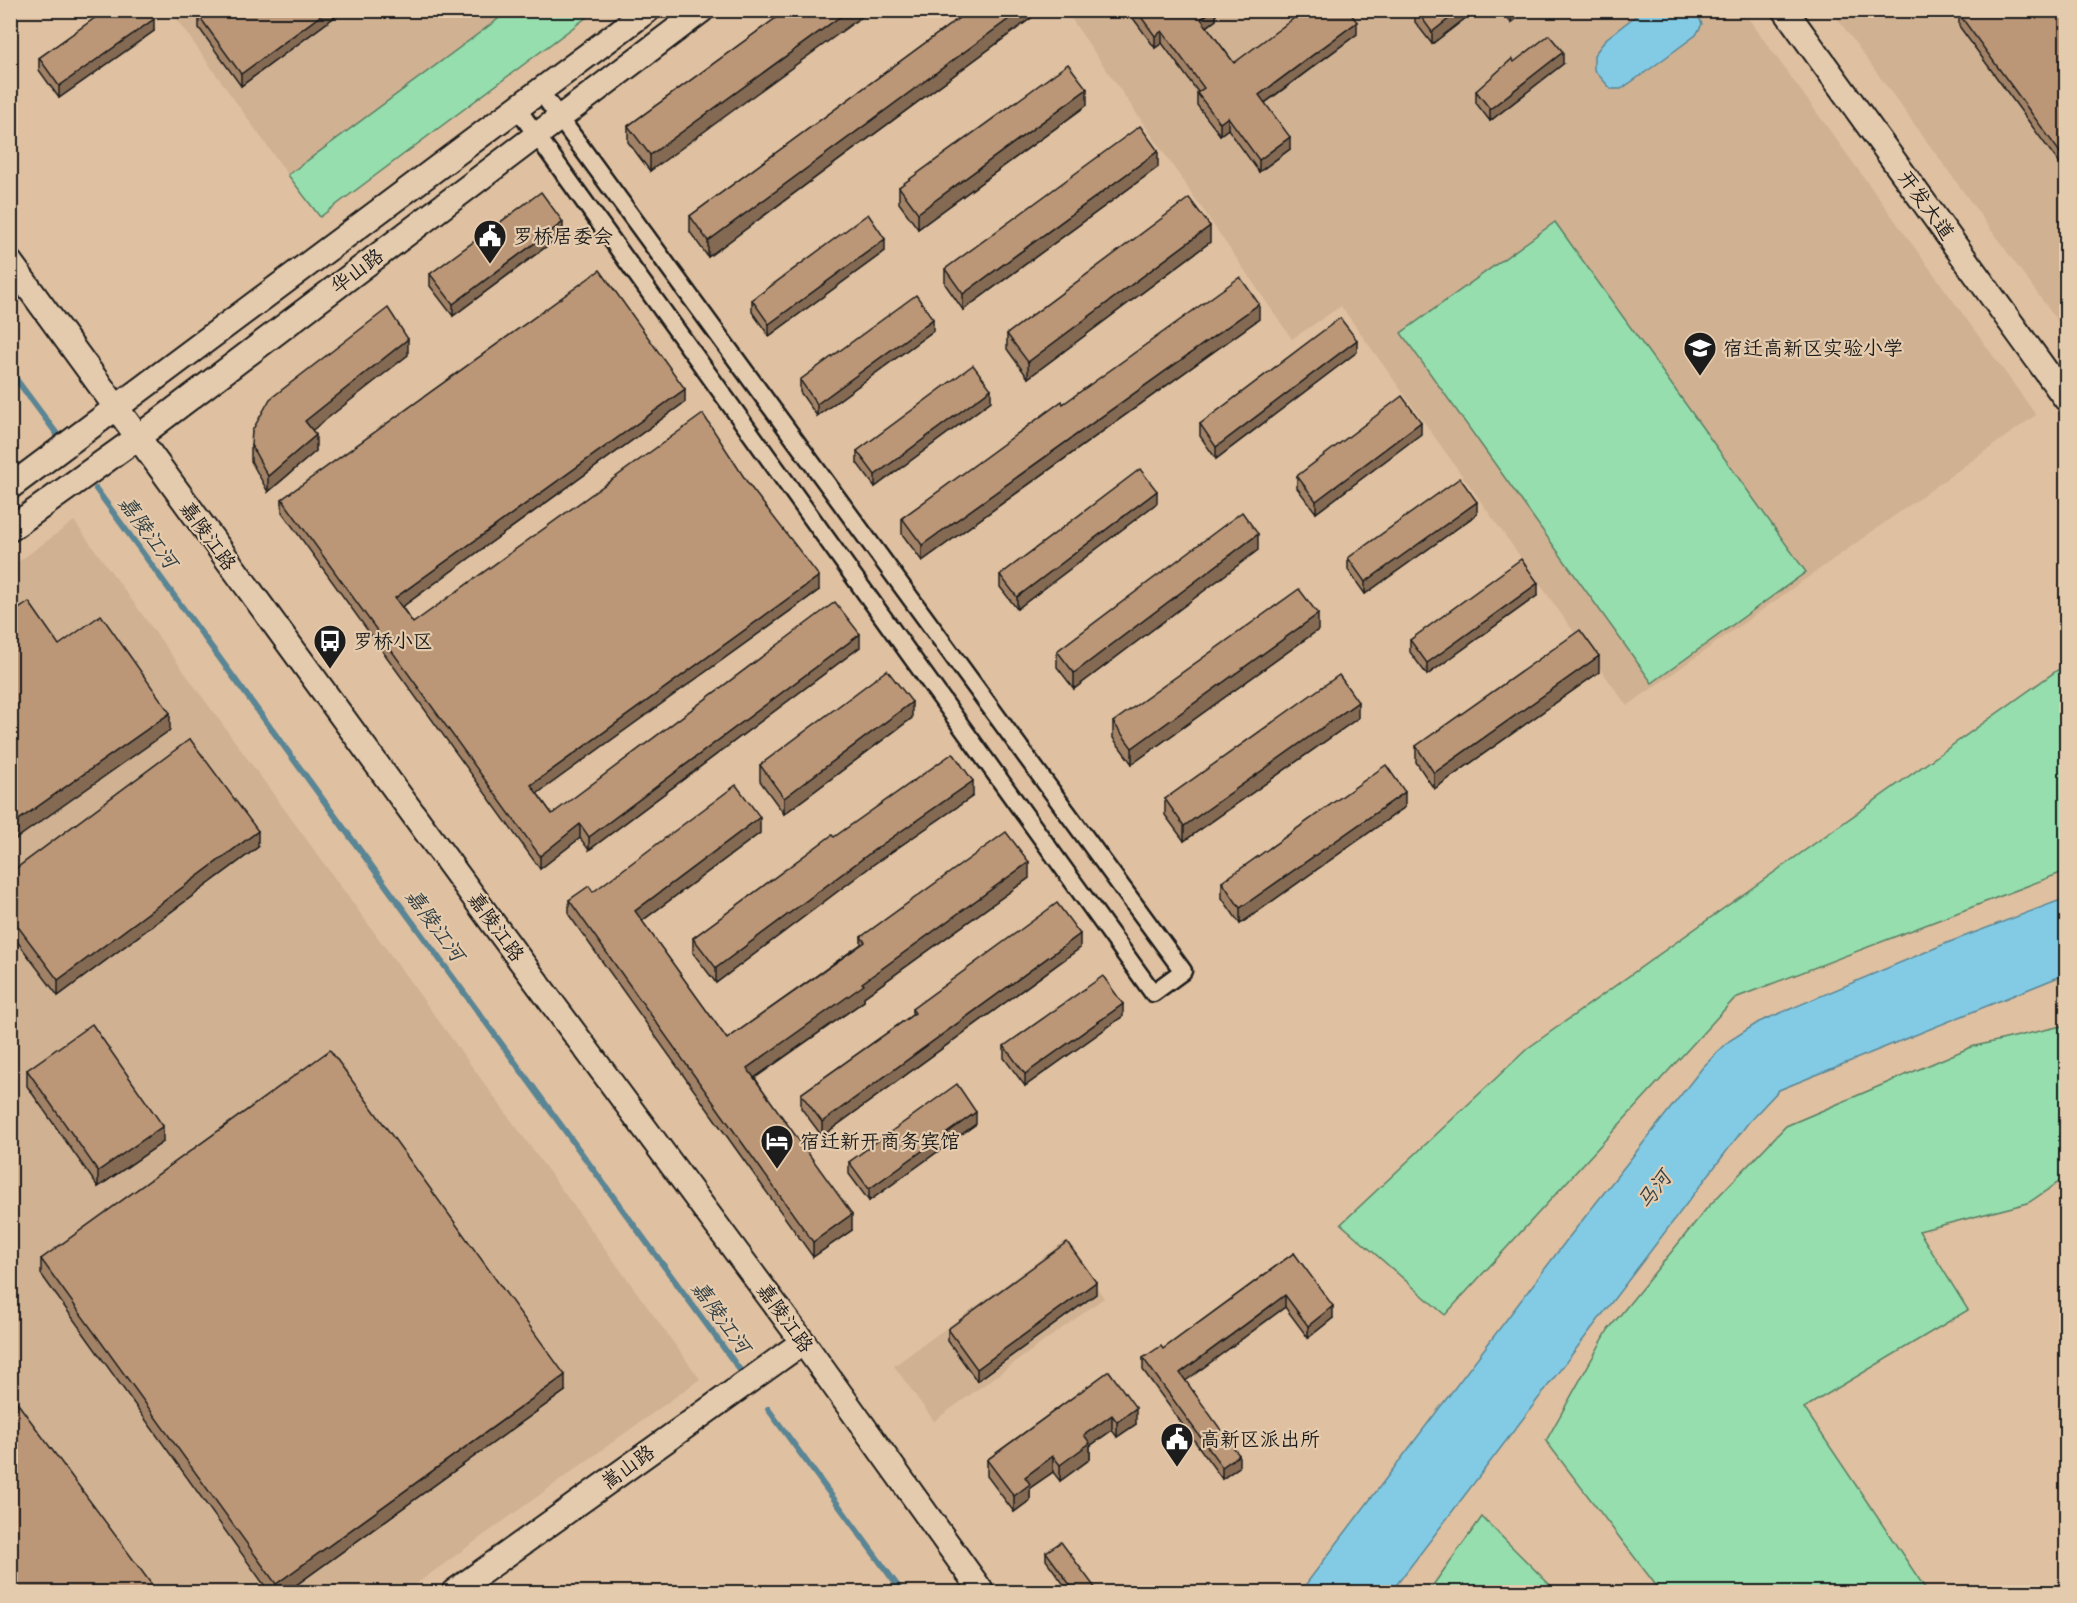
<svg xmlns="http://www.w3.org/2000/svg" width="2077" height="1603" viewBox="0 0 2077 1603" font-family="Sriracha,'LXGW WenKai TC',sans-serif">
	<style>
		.built { fill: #d0b192 }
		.green { fill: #96dead; stroke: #597d64; stroke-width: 1.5 }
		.water { fill: #83cbe4; stroke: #5a8594; stroke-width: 1.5 }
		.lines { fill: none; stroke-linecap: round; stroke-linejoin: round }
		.stream { stroke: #5a8594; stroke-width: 6 }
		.street-casing { stroke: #1c1c1c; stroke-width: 21 }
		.secondary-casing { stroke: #1c1c1c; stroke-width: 28 }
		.street { stroke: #e5cbad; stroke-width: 16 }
		.secondary { stroke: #e5cbad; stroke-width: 24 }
		.wall { fill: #a28266; stroke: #1c1c1c; stroke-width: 1.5 }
		.shaded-wall { fill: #846a53; stroke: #1c1c1c; stroke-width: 1.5 }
		.building { fill: #bc9777; stroke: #1c1c1c; stroke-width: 1.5 }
		.labels { text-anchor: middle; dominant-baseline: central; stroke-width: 4.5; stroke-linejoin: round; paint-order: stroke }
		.street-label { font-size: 20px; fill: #1c1c1c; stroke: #e5cbad }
		.poi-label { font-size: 20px; fill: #1c1c1c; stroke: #e5cbad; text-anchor: start }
		.water-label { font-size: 21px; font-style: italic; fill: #313f44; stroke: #e5cbad }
	</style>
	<rect width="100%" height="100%" fill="#dfc0a0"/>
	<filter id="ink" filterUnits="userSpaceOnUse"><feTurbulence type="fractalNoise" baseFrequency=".0167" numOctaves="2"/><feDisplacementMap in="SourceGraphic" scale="12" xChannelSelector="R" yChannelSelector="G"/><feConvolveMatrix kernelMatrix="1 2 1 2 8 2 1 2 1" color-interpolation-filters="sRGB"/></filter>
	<g filter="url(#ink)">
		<!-- built -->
		<g class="built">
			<path d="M 171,11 L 509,11 L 288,175 Z"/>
			<path d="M 1066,11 L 1743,11 L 2036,415 L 1627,706 L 1341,306 L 1292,339 Z"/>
			<path d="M 1832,11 L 2066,11 L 2066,333 Z"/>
			<path d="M 74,521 L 700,1379 L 405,1592 L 11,1592 L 10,568 Z"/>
			<path d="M 1064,1242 L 1104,1298 L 934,1421 L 894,1366 Z"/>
		</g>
		<!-- green -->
		<g class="green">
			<path d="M 509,11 L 595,11 L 320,217 L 288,175 Z"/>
			<path d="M 1555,222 L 1806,572 L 1652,683 L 1401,333 Z"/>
			<path d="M 2066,664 L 2066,871 L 1735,998 L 1445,1315 L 1341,1224 L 1528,1048 Z"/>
			<path d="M 2066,1025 L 2066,1177 L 2028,1203 L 1919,1231 L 1968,1310 L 1804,1408 L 1927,1591 L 1661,1592 L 1546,1441 L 1608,1330 L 1707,1208 L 1786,1126 L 1971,1047 Z"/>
			<path d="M 1482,1517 L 1557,1592 L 1428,1592 Z"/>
		</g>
		<!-- water -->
		<g class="water">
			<path d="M 1642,11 L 1696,11 L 1702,24 L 1696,35 L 1650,69 L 1621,89 L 1611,89 L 1594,70 L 1594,55 L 1607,38 Z"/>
			<path d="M 2066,898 L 2066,974 L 1779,1090 L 1748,1123 L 1391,1592 L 1300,1592 L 1566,1241 L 1703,1067 L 1729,1041 L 1759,1022 L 1947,943 Z"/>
		</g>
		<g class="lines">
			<!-- stream -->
			<g class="stream">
				<path d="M 10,371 L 57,434"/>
				<path d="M 96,489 L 745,1377"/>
				<path d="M 768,1409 L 902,1592"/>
			</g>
			<!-- street casing -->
			<g class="street-casing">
				<path id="street" d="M 517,108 L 1153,993 L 1183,971 L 540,91"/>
			</g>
			<!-- secondary casing -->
			<g class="secondary-casing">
				<g id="secondary">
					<path d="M 1785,10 L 2066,399"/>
					<path d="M 10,262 L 495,926 L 803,1342 L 982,1592"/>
					<path d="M 10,487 L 648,10"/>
					<path d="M 10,529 L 137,438 L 702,10"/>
					<path d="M 454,1592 L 803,1342"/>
				</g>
			</g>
			<!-- street -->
			<use href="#street" class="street"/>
			<!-- secondary -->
			<use href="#secondary" class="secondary"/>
		</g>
		<!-- wall -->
		<g class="wall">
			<path d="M 103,10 L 149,10 L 154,31 L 59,98 L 39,70 L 39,58 L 104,12 Z"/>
			<path d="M 206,10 L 344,10 L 241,86 L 199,28 L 199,16 Z"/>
			<path d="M 787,10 L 650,171 L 628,142 L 628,126 Z"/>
			<path d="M 970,10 L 1042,10 L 708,257 L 690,232 L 690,216 Z"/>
			<path d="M 1127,10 L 1216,10 L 1216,20 L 1207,27 L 1234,63 L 1357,34 L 1265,103 L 1290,149 L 1259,172 L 1228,129 L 1220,135 L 1197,105 L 1197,93 L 1198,92 L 1162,43 L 1155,48 Z"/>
			<path d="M 1415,10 L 1476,10 L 1432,44 L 1415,22 Z"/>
			<path d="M 1501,10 L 1527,10 L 1511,23 Z"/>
			<path d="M 2067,10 L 2067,174 L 1959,26 L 1959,14 Z"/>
			<path d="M 1514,62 L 1563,64 L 1490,121 L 1476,103 L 1476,91 Z"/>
			<path d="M 1087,105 L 918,229 L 899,203 L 899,187 Z"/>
			<path d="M 1158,167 L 963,310 L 945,284 L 945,269 Z"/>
			<path d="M 563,234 L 453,316 L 430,286 L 430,274 Z"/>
			<path d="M 1210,242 L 1028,378 L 1007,349 L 1007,334 Z"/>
			<path d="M 885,251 L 769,336 L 752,312 L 752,300 Z"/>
			<path d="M 1259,319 L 922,561 L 902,534 L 902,518 L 1063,404 Z"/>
			<path d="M 933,331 L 817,416 L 800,392 L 800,380 Z"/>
			<path d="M 1357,352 L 1216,459 L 1200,436 L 1200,424 Z"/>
			<path d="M 408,355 L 312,430 L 316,451 L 268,492 L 251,461 L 251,445 Z"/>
			<path d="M 991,401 L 875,487 L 857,463 L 857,451 Z"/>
			<path d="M 685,402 L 402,607 L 413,623 L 749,485 L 819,590 L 537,793 L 552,814 L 860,647 L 589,850 L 580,838 L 540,869 L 282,512 L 282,499 Z"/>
			<path d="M 1421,434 L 1316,513 L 1297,488 L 1297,476 Z"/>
			<path d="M 1157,503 L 1017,609 L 1000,587 L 1000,575 Z"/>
			<path d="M 1477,514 L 1365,594 L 1348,570 L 1348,558 Z"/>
			<path d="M 1258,550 L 1074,689 L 1057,667 L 1057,651 Z"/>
			<path d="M 1538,595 L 1427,675 L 1410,652 L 1410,640 Z"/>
			<path d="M 1318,630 L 1132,764 L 1113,738 L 1113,722 Z"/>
			<path d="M 1599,672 L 1434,789 L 1416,762 L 1416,746 Z"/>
			<path d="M 912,718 L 784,814 L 760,781 L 760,765 Z"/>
			<path d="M 1358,718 L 1184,841 L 1165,815 L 1165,799 Z"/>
			<path d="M 973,796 L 874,864 L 716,983 L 693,953 L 693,938 L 834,837 Z"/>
			<path d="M 1405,807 L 1240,924 L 1222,898 L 1222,882 Z"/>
			<path d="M 760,833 L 642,921 L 727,1039 L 861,944 L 861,937 L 1029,878 L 864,997 L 864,1001 L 755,1078 L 852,1230 L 813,1257 L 569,915 L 569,900 Z"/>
			<path d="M 258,847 L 58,996 L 10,932 L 10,873 Z"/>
			<path d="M 1080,948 L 822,1136 L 801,1108 L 801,1094 L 912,1015 L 912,1009 Z"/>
			<path d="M 1123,1016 L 1025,1086 L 1004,1058 L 1004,1046 Z"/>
			<path d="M 27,1070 L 163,1142 L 98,1187 L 27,1086 Z"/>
			<path d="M 976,1124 L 869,1201 L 849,1174 L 849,1162 Z"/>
			<path d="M 1294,1253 L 1333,1318 L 1308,1338 L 1285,1307 L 1185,1380 L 1239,1467 L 1222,1479 L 1143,1370 L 1143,1358 L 1163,1349 Z"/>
			<path d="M 41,1259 L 565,1391 L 285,1593 L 270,1593 L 41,1274 Z"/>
			<path d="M 1096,1294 L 977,1381 L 948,1341 L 948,1329 Z"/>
			<path d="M 1109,1371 L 1136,1424 L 1117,1437 L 1112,1430 L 1090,1446 L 1090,1459 L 1060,1481 L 1053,1472 L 1030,1488 L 1030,1500 L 1014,1512 L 987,1476 L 987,1460 Z"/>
			<path d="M 1046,1552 L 1099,1593 L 1070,1593 L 1046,1560 Z"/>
		</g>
		<!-- shaded-wall -->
		<g class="shaded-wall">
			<path d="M 328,10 L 344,10 L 241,86 L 241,74 Z"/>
			<path d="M 849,10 L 871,10 L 650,171 L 650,155 Z"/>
			<path d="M 1021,10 L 1042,10 L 708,257 L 708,241 Z"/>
			<path d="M 1213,10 L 1216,10 L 1216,20 L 1201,31 L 1201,19 Z"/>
			<path d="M 1460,10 L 1476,10 L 1432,44 L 1432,32 Z"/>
			<path d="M 1512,10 L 1527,10 L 1511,23 Z"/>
			<path d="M 154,19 L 154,31 L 59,98 L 59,86 Z"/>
			<path d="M 1357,22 L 1357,34 L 1259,107 L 1259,95 Z"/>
			<path d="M 1162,31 L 1162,43 L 1155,48 L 1155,36 Z"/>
			<path d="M 1563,52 L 1563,64 L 1490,121 L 1490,109 Z"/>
			<path d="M 1087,89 L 1087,105 L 918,229 L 918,213 Z"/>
			<path d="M 1228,117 L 1228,129 L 1220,135 L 1220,123 Z"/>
			<path d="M 1290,137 L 1290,149 L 1259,172 L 1259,160 Z"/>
			<path d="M 1158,151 L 1158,167 L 963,310 L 963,294 Z"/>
			<path d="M 563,222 L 563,234 L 453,316 L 453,304 Z"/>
			<path d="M 1210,226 L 1210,242 L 1028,378 L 1028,362 Z"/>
			<path d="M 885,239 L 885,251 L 769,336 L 769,324 Z"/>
			<path d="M 1259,304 L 1259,319 L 922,561 L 922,545 Z"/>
			<path d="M 933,319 L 933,331 L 817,416 L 817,404 Z"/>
			<path d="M 408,339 L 408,355 L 305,436 L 305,421 Z"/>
			<path d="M 1357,340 L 1357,352 L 1216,459 L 1216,447 Z"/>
			<path d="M 685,389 L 685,402 L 395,612 L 395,598 Z"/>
			<path d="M 991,389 L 991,401 L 875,487 L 875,475 Z"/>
			<path d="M 1421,422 L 1421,434 L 1316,513 L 1316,501 Z"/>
			<path d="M 316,435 L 316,451 L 268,492 L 268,476 Z"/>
			<path d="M 1157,491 L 1157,503 L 1017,609 L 1017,597 Z"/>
			<path d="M 1477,502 L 1477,514 L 1365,594 L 1365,582 Z"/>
			<path d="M 1258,534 L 1258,550 L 1074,689 L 1074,673 Z"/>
			<path d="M 819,576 L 819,590 L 531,798 L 531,785 Z"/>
			<path d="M 1538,583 L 1538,595 L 1427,675 L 1427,663 Z"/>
			<path d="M 1318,614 L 1318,630 L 1132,764 L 1132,748 Z"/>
			<path d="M 860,634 L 860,647 L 589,850 L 589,837 Z"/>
			<path d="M 1599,656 L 1599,672 L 1434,789 L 1434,773 Z"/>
			<path d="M 912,702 L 912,718 L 784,814 L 784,798 Z"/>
			<path d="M 1358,702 L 1358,718 L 1184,841 L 1184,826 Z"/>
			<path d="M 170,713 L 170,730 L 10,843 L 10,826 Z"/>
			<path d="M 973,781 L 973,796 L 874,864 L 716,983 L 716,968 L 874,850 Z"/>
			<path d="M 1405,792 L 1405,807 L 1240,924 L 1240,908 Z"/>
			<path d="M 760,817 L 760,833 L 635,926 L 635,911 Z"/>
			<path d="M 580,824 L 580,838 L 540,869 L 540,856 Z"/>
			<path d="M 258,831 L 258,847 L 58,996 L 58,980 Z"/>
			<path d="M 1029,862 L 1029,878 L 864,997 L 864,1001 L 747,1083 L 747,1068 L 862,983 Z"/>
			<path d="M 1080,934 L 1080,948 L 822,1136 L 822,1122 Z"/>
			<path d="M 1123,1004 L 1123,1016 L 1025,1086 L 1025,1074 Z"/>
			<path d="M 976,1112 L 976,1124 L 869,1201 L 869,1189 Z"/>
			<path d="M 163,1126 L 163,1142 L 98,1187 L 98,1171 Z"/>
			<path d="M 852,1214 L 852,1230 L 813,1257 L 813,1242 Z"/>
			<path d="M 1096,1282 L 1096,1294 L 977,1381 L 977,1369 Z"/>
			<path d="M 1285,1295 L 1285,1307 L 1180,1385 L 1180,1373 Z"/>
			<path d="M 1333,1306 L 1333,1318 L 1308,1338 L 1308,1326 Z"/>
			<path d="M 565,1375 L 565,1391 L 285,1593 L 276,1593 L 276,1584 Z"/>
			<path d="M 1136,1408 L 1136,1424 L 1117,1437 L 1117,1422 Z"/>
			<path d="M 1112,1415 L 1112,1430 L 1090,1446 L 1090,1459 L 1060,1481 L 1060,1465 L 1084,1435 Z"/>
			<path d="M 1239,1455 L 1239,1467 L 1222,1479 L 1222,1467 Z"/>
			<path d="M 1053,1456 L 1053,1472 L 1030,1488 L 1030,1500 L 1014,1512 L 1014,1496 L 1025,1477 Z"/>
		</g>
		<!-- building -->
		<g class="building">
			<path d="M 106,10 L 149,10 L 154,19 L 59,86 L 39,58 Z"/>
			<path d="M 206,10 L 328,10 L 241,74 L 199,16 Z"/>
			<path d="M 787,10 L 849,10 L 650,155 L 628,126 Z"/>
			<path d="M 970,10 L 1021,10 L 708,241 L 690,216 Z"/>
			<path d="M 1136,10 L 1213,10 L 1201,19 L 1234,63 L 1305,10 L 1348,10 L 1357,22 L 1259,95 L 1290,137 L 1259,160 L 1228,117 L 1220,123 L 1197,93 L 1204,88 L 1162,31 L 1155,36 Z"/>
			<path d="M 1416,10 L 1460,10 L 1432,32 Z"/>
			<path d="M 1964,10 L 2067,10 L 2067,162 L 1959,14 Z"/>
			<path d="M 1549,35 L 1563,52 L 1490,109 L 1476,91 L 1512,59 L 1514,62 Z"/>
			<path d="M 1068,64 L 1087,89 L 918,213 L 899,187 Z"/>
			<path d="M 1140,126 L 1158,151 L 963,294 L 945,269 Z"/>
			<path d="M 541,192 L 563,222 L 453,304 L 430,274 Z"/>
			<path d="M 1189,198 L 1210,226 L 1028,362 L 1007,334 Z"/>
			<path d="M 868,214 L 885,239 L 769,324 L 752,300 Z"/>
			<path d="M 600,270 L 685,389 L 395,598 L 413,623 L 703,414 L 749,485 L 819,576 L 531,785 L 552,814 L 835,602 L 860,634 L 589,837 L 580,824 L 540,856 L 282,499 Z"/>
			<path d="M 1240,277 L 1259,304 L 922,545 L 902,518 L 1062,401 L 1063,404 Z"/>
			<path d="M 916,295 L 933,319 L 817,404 L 800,380 Z"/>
			<path d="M 388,308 L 408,339 L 305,421 L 316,435 L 268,476 L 251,445 L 252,431 L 270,399 Z"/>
			<path d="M 1340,318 L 1357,340 L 1216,447 L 1200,424 Z"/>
			<path d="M 973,365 L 991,389 L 875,475 L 857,451 Z"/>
			<path d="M 1402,396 L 1421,422 L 1316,501 L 1297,476 Z"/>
			<path d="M 1140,469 L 1157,491 L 1017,597 L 1000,575 Z"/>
			<path d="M 1460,478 L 1477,502 L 1365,582 L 1348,558 Z"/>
			<path d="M 1242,512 L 1258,534 L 1074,673 L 1057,651 Z"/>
			<path d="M 1521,559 L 1538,583 L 1427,663 L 1410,640 Z"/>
			<path d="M 1299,589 L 1318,614 L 1132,748 L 1113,722 Z"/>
			<path d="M 29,602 L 59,645 L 101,615 L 170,713 L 10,826 L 10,615 Z"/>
			<path d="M 1580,630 L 1599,656 L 1434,773 L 1416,746 Z"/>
			<path d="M 887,670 L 912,702 L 784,798 L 760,765 Z"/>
			<path d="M 1339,675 L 1358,702 L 1184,826 L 1165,799 Z"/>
			<path d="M 190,739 L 258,831 L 58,980 L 10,916 L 10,873 Z"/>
			<path d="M 953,753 L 973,781 L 874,850 L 716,968 L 693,938 L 832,835 L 834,837 Z"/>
			<path d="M 1386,765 L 1405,792 L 1240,908 L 1222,882 Z"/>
			<path d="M 736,785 L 760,817 L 635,911 L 727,1039 L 865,942 L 861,937 L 1006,832 L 1029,862 L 862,983 L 864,985 L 747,1068 L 852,1214 L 813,1242 L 569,900 L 589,886 L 593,892 Z"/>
			<path d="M 1057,903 L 1080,934 L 822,1122 L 801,1094 L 915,1013 L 912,1009 Z"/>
			<path d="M 1103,976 L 1123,1004 L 1025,1074 L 1004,1046 Z"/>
			<path d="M 92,1024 L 163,1126 L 98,1171 L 27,1070 Z"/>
			<path d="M 330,1050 L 565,1375 L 276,1584 L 41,1259 Z"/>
			<path d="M 957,1084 L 976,1112 L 869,1189 L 849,1162 Z"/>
			<path d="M 1067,1242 L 1096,1282 L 977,1369 L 948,1329 Z"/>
			<path d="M 1294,1253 L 1333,1306 L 1308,1326 L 1285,1295 L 1180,1373 L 1239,1455 L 1222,1467 L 1143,1358 L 1161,1346 L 1163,1349 Z"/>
			<path d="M 1109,1371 L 1136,1408 L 1117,1422 L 1112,1415 L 1084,1435 L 1090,1443 L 1060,1465 L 1053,1456 L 1025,1477 L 1030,1484 L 1014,1496 L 987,1460 Z"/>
			<path d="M 10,1393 L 158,1593 L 10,1593 Z"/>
			<path d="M 1061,1542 L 1099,1593 L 1076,1593 L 1046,1552 Z"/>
		</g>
	</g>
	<!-- icons -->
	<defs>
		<g id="civic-pin" transform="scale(1.725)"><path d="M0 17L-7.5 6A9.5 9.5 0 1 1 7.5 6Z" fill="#1c1c1c" stroke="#e5cbad"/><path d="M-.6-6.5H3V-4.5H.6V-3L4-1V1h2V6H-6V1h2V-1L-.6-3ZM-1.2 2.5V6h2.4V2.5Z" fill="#fff"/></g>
		<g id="school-pin" transform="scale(1.725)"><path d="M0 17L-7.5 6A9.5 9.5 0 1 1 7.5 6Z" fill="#1c1c1c" stroke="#e5cbad"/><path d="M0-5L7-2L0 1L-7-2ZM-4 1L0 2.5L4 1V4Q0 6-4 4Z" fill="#fff"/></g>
		<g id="bus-pin" transform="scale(1.725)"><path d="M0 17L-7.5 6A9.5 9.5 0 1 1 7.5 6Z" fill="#1c1c1c" stroke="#e5cbad"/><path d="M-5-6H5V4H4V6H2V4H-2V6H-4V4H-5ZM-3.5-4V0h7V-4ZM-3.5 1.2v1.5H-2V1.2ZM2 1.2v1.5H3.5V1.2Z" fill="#fff"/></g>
		<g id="hotel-pin" transform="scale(1.725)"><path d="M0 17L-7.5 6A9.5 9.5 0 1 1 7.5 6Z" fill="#1c1c1c" stroke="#e5cbad"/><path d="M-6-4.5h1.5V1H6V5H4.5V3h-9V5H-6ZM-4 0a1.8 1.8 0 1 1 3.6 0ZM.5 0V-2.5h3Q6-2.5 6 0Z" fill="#fff"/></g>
	</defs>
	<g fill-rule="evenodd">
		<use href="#civic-pin" x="490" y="236"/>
		<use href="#school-pin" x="1700" y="348"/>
		<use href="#bus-pin" x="330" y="641"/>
		<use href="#hotel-pin" x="777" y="1141"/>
		<use href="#civic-pin" x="1177" y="1439"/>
	</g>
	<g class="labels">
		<!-- street labels -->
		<g class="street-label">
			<text transform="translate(1926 205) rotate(54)">开发大道</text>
			<text transform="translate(357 271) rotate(-37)">华山路</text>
			<text transform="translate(208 536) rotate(54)">嘉陵江路</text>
			<text transform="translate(496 927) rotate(54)">嘉陵江路</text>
			<text transform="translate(785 1318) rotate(54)">嘉陵江路</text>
			<text transform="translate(628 1467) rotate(-36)">嵩山路</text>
		</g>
		<!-- poi labels -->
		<g class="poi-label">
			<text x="513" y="236">罗桥居委会</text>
			<text x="1723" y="348">宿迁高新区实验小学</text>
			<text x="353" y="641">罗桥小区</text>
			<text x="800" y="1141">宿迁新开商务宾馆</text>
			<text x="1200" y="1439">高新区派出所</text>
		</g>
		<!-- water labels -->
		<g class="water-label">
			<text transform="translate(148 532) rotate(54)">嘉陵江河</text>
			<text transform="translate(435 925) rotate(54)">嘉陵江河</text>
			<text transform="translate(1654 1190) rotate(-53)">马河</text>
			<text transform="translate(721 1317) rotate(54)">嘉陵江河</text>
		</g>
	</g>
	<!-- margin -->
	<rect width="2077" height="1603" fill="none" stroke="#e5cbad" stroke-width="36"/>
	<rect x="18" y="18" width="2041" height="1567" fill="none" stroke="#1c1c1c" stroke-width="2" filter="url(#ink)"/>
</svg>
